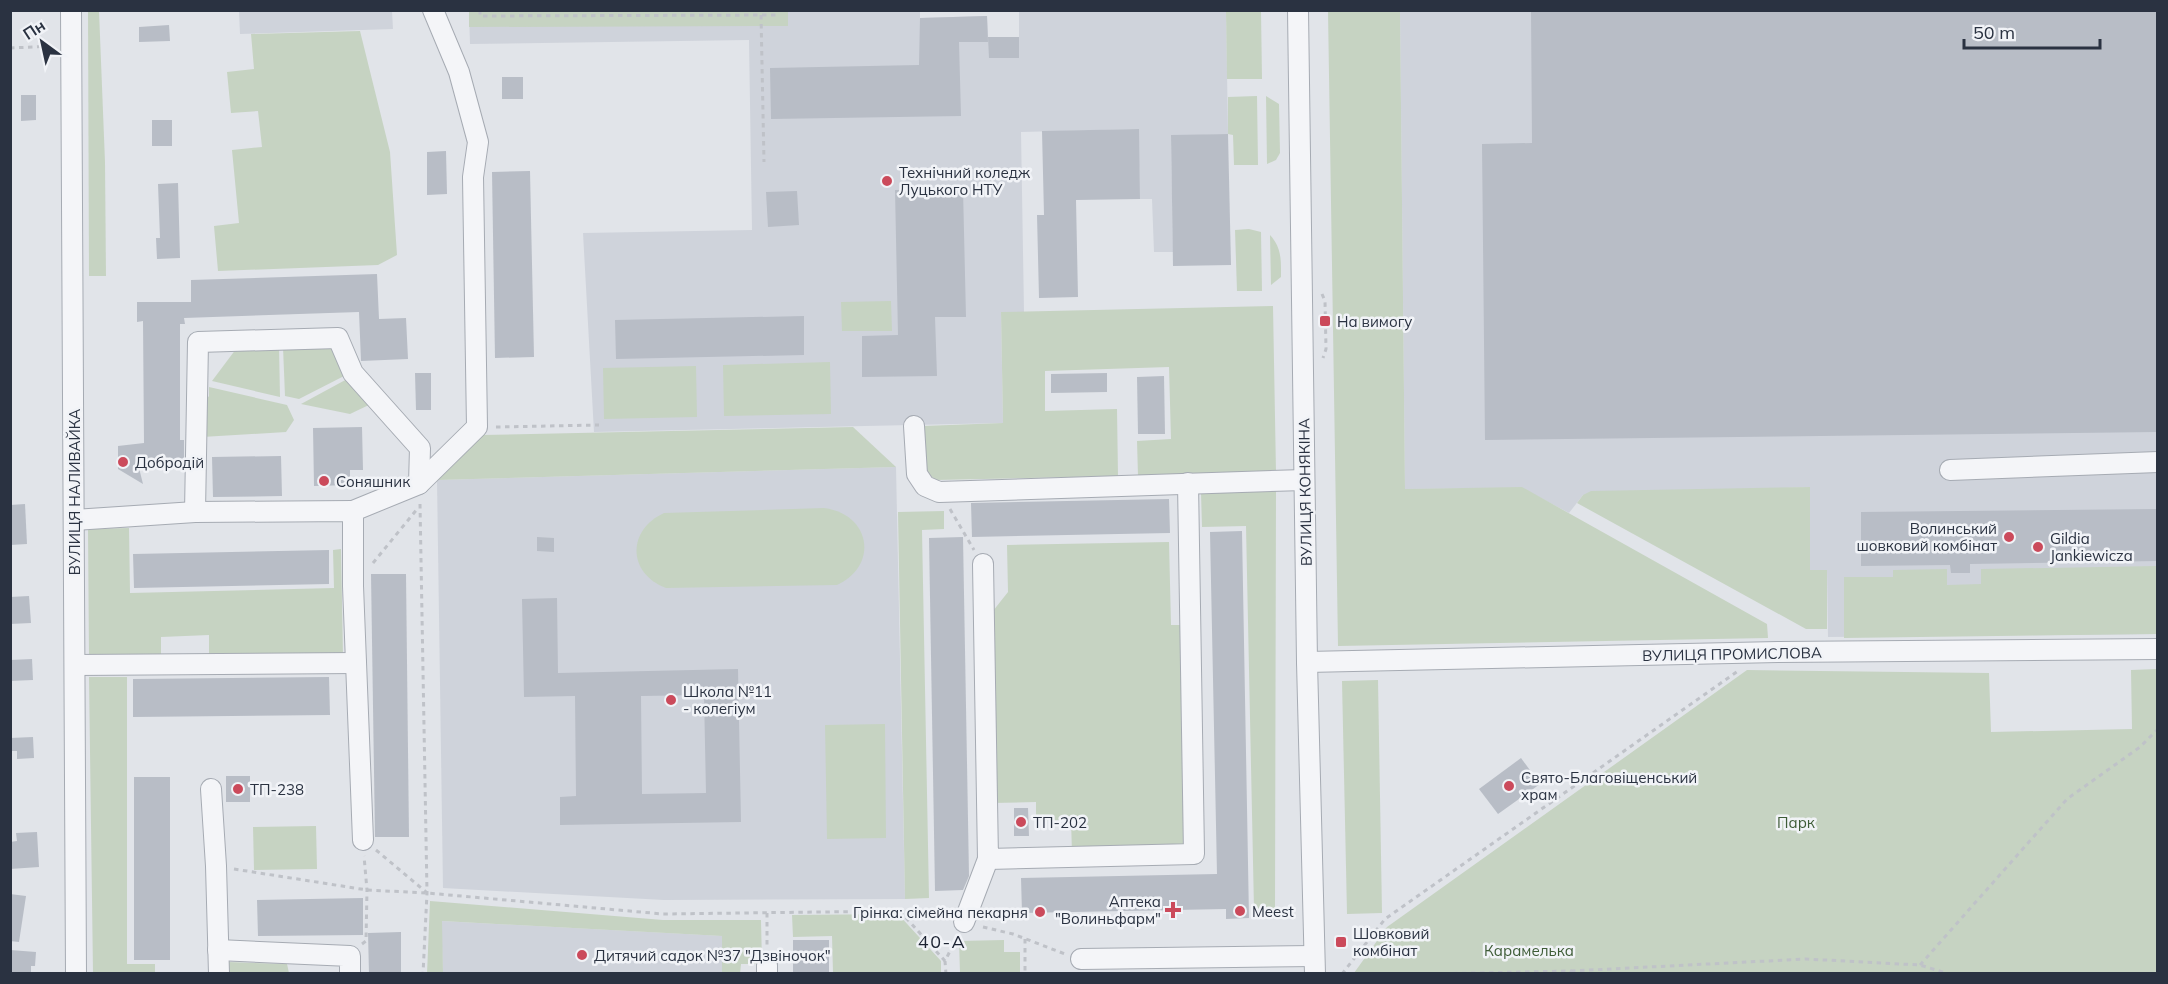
<svg xmlns="http://www.w3.org/2000/svg" width="2168" height="984" viewBox="0 0 2168 984" font-family="Mulish,sans-serif">
	<style>
		.built { fill: #cfd3db }
		.green { fill: #c6d3c2 }
		.building { fill: #b8bdc6; fill-rule: evenodd }
		.lines { fill: none; stroke-linecap: round; stroke-linejoin: round }
		.minor-casing { stroke: #a6abb3; stroke-width: 22 }
		.path { stroke: #bfc2c8; stroke-width: 3; stroke-dasharray: 4.5 4.5; stroke-linecap: butt }
		.minor { stroke: #f4f5f8; stroke-width: 20 }
		.poi-dot { fill: #cb4a5b; stroke: #f1f3f7; stroke-width: 2 }
		.labels { text-anchor: middle; dominant-baseline: central; stroke-width: 5; stroke-linejoin: round; paint-order: stroke }
		.poi-label { font-size: 15px; fill: #2a3241; stroke: #f1f3f7; text-anchor: start }
		.street-label { font-size: 15px; fill: #2a3241; stroke: #f1f3f7 }
		.park-label { font-size: 15px; fill: #3e5c37; stroke: #f1f3f7 }
		.quarter-label { font-size: 18px; letter-spacing: 1.5px; fill: #1c2332; stroke: #f1f3f7 }
	</style>
	<rect width="100%" height="100%" fill="#e1e4e9"/>
	<!-- built -->
	<g class="built">
		<path d="M 1085,10 L 1226,11 L 1228,134 L 1171,136 L 1173,252 L 1154,252 L 1152,199 L 1140,199 L 1138,129 L 1021,132 L 1024,312 L 1001,313 L 1003,423 L 594,432 L 583,233 L 752,230 L 749,40 L 470,44 L 469,11 L 920,11 L 920,18 L 987,16 L 988,37 L 1019,37 L 1019,12 Z"/>
		<path d="M 239,11 L 392,11 L 393,29 L 240,34 Z"/>
		<path d="M 1400,11 L 2157,11 L 2157,634 L 1828,637 L 1827,570 L 1810,570 L 1810,487 L 1583,495 L 1569,513 L 1522,488 L 1405,489 Z"/>
		<path d="M 896,467 L 905,899 L 664,900 L 443,888 L 437,480 Z"/>
		<path d="M 441,921 L 723,936 L 722,973 L 443,973 Z"/>
	</g>
	<!-- green -->
	<g class="green">
		<path d="M 88,11 L 99,11 L 105,162 L 106,276 L 89,276 Z"/>
		<path d="M 788,11 L 788,26 L 469,27 L 469,11 Z"/>
		<path d="M 1226,11 L 1261,11 L 1262,79 L 1227,79 Z"/>
		<path d="M 1328,11 L 1400,11 L 1405,489 L 1522,487 L 1767,624 L 1768,638 L 1338,646 Z"/>
		<path d="M 360,31 L 390,152 L 397,255 L 378,265 L 218,271 L 214,226 L 239,223 L 232,150 L 262,147 L 258,111 L 231,113 L 227,72 L 254,69 L 251,34 Z"/>
		<path d="M 1257,96 L 1258,165 L 1234,165 L 1233,135 L 1228,134 L 1228,97 Z"/>
		<path d="M 1266,96 L 1279,104 L 1280,153 L 1276,160 L 1267,164 Z"/>
		<path d="M 1249,229 L 1261,232 L 1262,291 L 1237,291 L 1235,230 Z"/>
		<path d="M 1270,235 C 1282,248 1281,261 1281,277 L 1271,285 Z"/>
		<path d="M 891,301 L 892,331 L 842,331 L 841,302 Z"/>
		<path d="M 1273,306 L 1276,473 L 1138,476 L 1137,441 L 1171,439 L 1169,367 L 1045,371 L 1045,411 L 1117,409 L 1118,476 L 936,480 C 917,468 923,447 923,426 L 1003,423 L 1001,312 Z"/>
		<path d="M 330,345 L 346,375 L 299,399 L 285,396 L 283,347 Z"/>
		<path d="M 279,347 L 280,397 L 212,381 L 236,349 Z"/>
		<path d="M 830,362 L 831,414 L 724,416 L 723,365 Z"/>
		<path d="M 696,366 L 697,417 L 604,419 L 603,368 Z"/>
		<path d="M 349,378 L 373,403 L 350,414 L 301,404 Z"/>
		<path d="M 209,387 L 287,405 L 294,420 L 286,432 L 202,437 L 201,407 L 209,396 Z"/>
		<path d="M 853,427 L 896,467 L 437,480 L 481,435 Z"/>
		<path d="M 1810,487 L 1810,570 L 1827,570 L 1827,629 L 1806,629 L 1577,503 L 1583,495 L 1591,491 Z"/>
		<path d="M 1276,491 L 1275,909 L 1254,909 L 1246,526 L 1202,527 L 1201,493 Z"/>
		<path d="M 824,508 C 871,514 879,566 837,585 L 666,588 C 627,573 627,530 664,513 Z"/>
		<path d="M 944,511 L 944,529 L 922,530 L 929,898 L 905,899 L 898,512 Z"/>
		<path d="M 129,528 L 130,593 L 334,588 L 333,550 L 341,549 L 343,656 L 258,658 L 258,653 L 209,654 L 209,635 L 161,637 L 161,655 L 89,657 L 88,529 Z"/>
		<path d="M 1169,542 L 1171,625 L 1184,625 L 1188,850 L 1072,853 L 1071,820 L 1036,821 L 1036,802 L 992,803 L 989,616 L 1008,592 L 1007,545 Z"/>
		<path d="M 2157,566 L 2157,634 L 1844,638 L 1844,577 L 1893,577 L 1893,570 L 1947,569 L 1947,585 L 1981,584 L 1981,569 Z"/>
		<path d="M 2157,669 L 2157,973 L 1354,973 L 1387,927 L 1747,670 L 1989,673 L 1991,732 L 2132,729 L 2131,670 Z"/>
		<path d="M 89,677 L 127,677 L 127,964 L 155,964 L 155,973 L 93,973 Z"/>
		<path d="M 1378,680 L 1382,913 L 1347,914 L 1342,681 Z"/>
		<path d="M 885,724 L 886,838 L 827,839 L 825,725 Z"/>
		<path d="M 316,826 L 317,869 L 254,870 L 253,827 Z"/>
		<path d="M 430,901 L 663,920 L 761,920 L 762,964 L 741,964 L 740,974 L 722,973 L 722,936 L 442,921 L 443,973 L 427,974 Z"/>
		<path d="M 898,914 L 941,961 L 941,973 L 833,973 L 832,936 L 793,937 L 792,915 Z"/>
		<path d="M 1004,940 L 1004,952 L 1020,952 L 1020,973 L 960,973 L 959,941 Z"/>
		<path d="M 228,962 L 287,964 L 289,973 L 228,973 Z"/>
	</g>
	<!-- building -->
	<g class="building">
		<path d="M 1531,10 L 2157,10 L 2157,432 L 1485,440 L 1482,144 L 1532,143 Z"/>
		<path d="M 987,16 L 988,42 L 959,42 L 961,116 L 771,119 L 770,68 L 919,65 L 920,18 Z"/>
		<path d="M 169,25 L 170,41 L 139,42 L 139,27 Z"/>
		<path d="M 988,37 L 1019,37 L 1019,58 L 989,58 Z"/>
		<rect x="502" y="77" width="21" height="22"/>
		<path d="M 21,95 L 36,95 L 36,120 L 21,121 Z"/>
		<rect x="152" y="120" width="20" height="26"/>
		<path d="M 1139,129 L 1140,199 L 1076,200 L 1078,297 L 1039,298 L 1037,215 L 1044,215 L 1042,131 Z"/>
		<path d="M 1228,134 L 1231,265 L 1173,266 L 1171,135 Z"/>
		<path d="M 446,151 L 447,194 L 427,195 L 427,152 Z"/>
		<path d="M 530,171 L 534,357 L 495,358 L 492,172 Z"/>
		<path d="M 178,183 L 180,258 L 157,259 L 156,238 L 160,238 L 158,184 Z"/>
		<path d="M 963,189 L 966,317 L 935,317 L 937,376 L 862,377 L 862,336 L 898,335 L 895,190 Z"/>
		<path d="M 797,191 L 799,225 L 768,227 L 766,192 Z"/>
		<path d="M 377,274 L 379,319 L 406,318 L 408,359 L 361,361 L 359,312 L 184,318 L 185,324 L 180,324 L 180,440 L 184,440 L 184,464 L 138,464 L 143,484 L 118,469 L 118,446 L 144,443 L 143,321 L 137,322 L 137,302 L 191,302 L 191,280 Z"/>
		<path d="M 804,316 L 804,355 L 616,359 L 615,320 Z"/>
		<path d="M 415,373 L 431,373 L 431,410 L 416,410 Z"/>
		<path d="M 1107,373 L 1107,392 L 1051,393 L 1051,374 Z"/>
		<path d="M 1164,376 L 1165,434 L 1138,434 L 1137,377 Z"/>
		<path d="M 362,427 L 363,470 L 350,470 L 350,485 L 314,486 L 313,428 Z"/>
		<path d="M 281,456 L 282,496 L 213,497 L 212,457 Z"/>
		<path d="M 1169,499 L 1170,533 L 972,537 L 971,503 Z"/>
		<path d="M 25,504 L 27,544 L 10,545 L 10,505 Z"/>
		<path d="M 2157,509 L 2157,561 L 1970,564 L 1970,573 L 1951,573 L 1950,565 L 1861,566 L 1861,512 Z"/>
		<path d="M 1242,531 L 1249,918 L 1226,919 L 1226,909 L 1022,913 L 1021,878 L 1217,874 L 1210,532 Z"/>
		<path d="M 537,537 L 554,538 L 554,552 L 537,551 Z"/>
		<path d="M 963,537 L 969,876 L 963,890 L 935,891 L 929,538 Z"/>
		<path d="M 329,550 L 329,584 L 134,588 L 133,554 Z"/>
		<path d="M 371,574 L 406,574 L 409,837 L 375,837 Z"/>
		<path d="M 29,596 L 31,623 L 10,624 L 10,597 Z"/>
		<path d="M 557,598 L 558,673 L 738,669 L 741,822 L 560,825 L 560,797 L 576,796 L 575,696 L 524,697 L 522,599 ZM 704,695 L 706,793 L 642,794 L 641,696 Z"/>
		<path d="M 32,659 L 33,680 L 10,681 L 10,660 Z"/>
		<path d="M 329,677 L 330,715 L 133,717 L 133,679 Z"/>
		<path d="M 33,737 L 34,758 L 17,759 L 17,751 L 10,751 L 10,738 Z"/>
		<path d="M 1521,758 L 1540,784 L 1498,814 L 1479,789 Z"/>
		<rect x="226" y="776" width="24" height="26"/>
		<rect x="134" y="777" width="36" height="183"/>
		<path d="M 1014,808 L 1028,808 L 1029,836 L 1014,836 Z"/>
		<path d="M 37,832 L 39,867 L 10,869 L 10,842 L 17,841 L 16,833 Z"/>
		<path d="M 10,894 L 26,896 L 19,942 L 10,941 Z"/>
		<path d="M 363,898 L 363,935 L 258,936 L 257,900 Z"/>
		<path d="M 401,932 L 401,974 L 369,974 L 368,933 Z"/>
		<rect x="793" y="940" width="36" height="34"/>
		<path d="M 10,950 L 36,952 L 35,966 L 31,966 L 31,974 L 10,974 Z"/>
	</g>
	<g class="lines">
		<!-- minor casing -->
		<g class="minor-casing">
			<g id="minor">
				<path d="M 71,10 L 76,974"/>
				<path d="M 1298,10 L 1307,662 L 1315,974"/>
				<path d="M 914,426 L 917,474 L 925,486 L 939,492 L 1304,480"/>
				<path d="M 1950,470 L 2158,462"/>
				<path d="M 353,511 L 419,484 L 477,427 L 473,177 L 478,142 L 459,72 L 433,10"/>
				<path d="M 195,512 L 198,342 L 338,338 L 353,373 L 420,448 L 419,484"/>
				<path d="M 74,520 L 195,512 L 353,511 L 353,586 L 363,840"/>
				<path d="M 983,564 L 988,859 L 1194,854 L 1188,483"/>
				<path d="M 1307,662 L 1778,652 L 2158,649"/>
				<path d="M 75,665 L 356,663"/>
				<path d="M 211,789 L 216,866 L 219,974"/>
				<path d="M 964,922 L 988,859"/>
				<path d="M 218,950 L 350,956 L 350,974"/>
				<path d="M 1081,959 L 1314,956"/>
				<path d="M 767,965 L 767,974"/>
			</g>
		</g>
		<!-- path -->
		<g class="path">
			<path d="M 480,10 L 480,16 L 777,15 L 777,10"/>
			<path d="M 761,15 L 764,162"/>
			<path d="M 10,48 L 54,46"/>
			<path d="M 1322,294 L 1325,301 L 1326,349 L 1323,358"/>
			<path d="M 496,427 L 599,425"/>
			<path d="M 420,504 L 427,893 L 423,974"/>
			<path d="M 950,509 L 974,550"/>
			<path d="M 373,563 L 418,508"/>
			<path d="M 376,850 L 426,892"/>
			<path d="M 234,869 L 367,890 L 427,893 L 663,914 L 899,911 L 947,919"/>
			<path d="M 900,911 L 945,961"/>
			<path d="M 767,913 L 767,948"/>
			<path d="M 983,927 L 1013,934 L 1065,954"/>
			<path d="M 1025,939 L 1025,974"/>
			<path d="M 362,944 L 366,941 L 367,890 L 364,856"/>
			<path d="M 1920,965 L 2067,799 L 2140,747 L 2158,729"/>
			<path d="M 1571,971 L 1806,959 L 1920,965 L 1949,974"/>
			<path d="M 946,974 L 945,961 L 956,939"/>
			<path d="M 1342,974 L 1385,919 L 1738,671"/>
			<path d="M 1426,974 L 1571,971 L 1571,974"/>
		</g>
		<!-- minor -->
		<use href="#minor" class="minor"/>
	</g>
	<!-- markers -->
	<g class="poi-dot">
		<circle cx="887" cy="181" r="6"/>
		<rect x="1319" y="315" width="12" height="12" rx="3"/>
		<circle cx="123" cy="462" r="6"/>
		<circle cx="324" cy="481" r="6"/>
		<circle cx="2009" cy="537" r="6"/>
		<circle cx="2038" cy="547" r="6"/>
		<circle cx="671" cy="700" r="6"/>
		<circle cx="1509" cy="786" r="6"/>
		<circle cx="238" cy="789" r="6"/>
		<circle cx="1021" cy="822" r="6"/>
		<path d="M1170 901h6v6h6v6h-6v6h-6v-6h-6v-6h6z"/>
		<circle cx="1240" cy="911" r="6"/>
		<circle cx="1040" cy="912" r="6"/>
		<rect x="1335" y="936" width="12" height="12" rx="3"/>
		<circle cx="582" cy="955" r="6"/>
	</g>
	<g class="labels">
		<!-- poi labels -->
		<g class="poi-label">
			<text x="899" y="172">Технічний коледж<tspan x="899" dy="17">Луцького НТУ</tspan></text>
			<text x="1337" y="321">На вимогу</text>
			<text x="135" y="462">Добродій</text>
			<text x="336" y="481">Соняшник</text>
			<text x="1997" y="528" text-anchor="end">Волинський<tspan x="1997" dy="17">шовковий комбінат</tspan></text>
			<text x="2050" y="538">Gildia<tspan x="2050" dy="17">Jankiewicza</tspan></text>
			<text x="683" y="691">Школа №11<tspan x="683" dy="17">- колегіум</tspan></text>
			<text x="1521" y="777">Свято-Благовіщенський<tspan x="1521" dy="17">храм</tspan></text>
			<text x="250" y="789">ТП-238</text>
			<text x="1033" y="822">ТП-202</text>
			<text x="1161" y="901" text-anchor="end">Аптека<tspan x="1161" dy="17">"Волиньфарм"</tspan></text>
			<text x="1252" y="911">Meest</text>
			<text x="1028" y="912" text-anchor="end">Грінка: сімейна пекарня</text>
			<text x="1353" y="933">Шовковий<tspan x="1353" dy="17">комбінат</tspan></text>
			<text x="594" y="955">Дитячий садок №37 "Дзвіночок"</text>
		</g>
		<!-- street labels -->
		<g class="street-label">
			<text transform="translate(74 492) rotate(-90)">ВУЛИЦЯ НАЛИВАЙКА</text>
			<text transform="translate(1305 492) rotate(-91)">ВУЛИЦЯ КОНЯКІНА</text>
			<text transform="translate(1732 654) rotate(-1)">ВУЛИЦЯ ПРОМИСЛОВА</text>
		</g>
		<!-- park labels -->
		<g class="park-label">
			<text x="1796" y="822">Парк</text>
			<text x="1529" y="950">Карамелька</text>
		</g>
		<!-- quarter labels -->
		<g class="quarter-label">
			<text x="942" y="941">40-А</text>
		</g>
	</g>
	<!-- border -->
	<rect width="2168" height="984" fill="none" stroke="#2a3241" stroke-width="24"/>
	<!-- north arrow -->
	<g transform="translate(42 42) rotate(327)" stroke="#f1f3f7" stroke-width="4.5" paint-order="stroke">
	<path d="M0-4.5L10 22L0 15L-10 22Z" fill="#2a3241"/>
	<text y="-9" font-size="16" font-weight="bold" text-anchor="middle" fill="#2a3241">Пн</text>
	</g>
	<!-- scale -->
	<path d="M1964 39v9h136v-9" fill="none" stroke="#2a3241" stroke-width="3"/>
	<text x="1973" y="39" font-size="18" fill="#2a3241" stroke="#f1f3f7" stroke-width="4.5" paint-order="stroke">50 m</text>
</svg>
